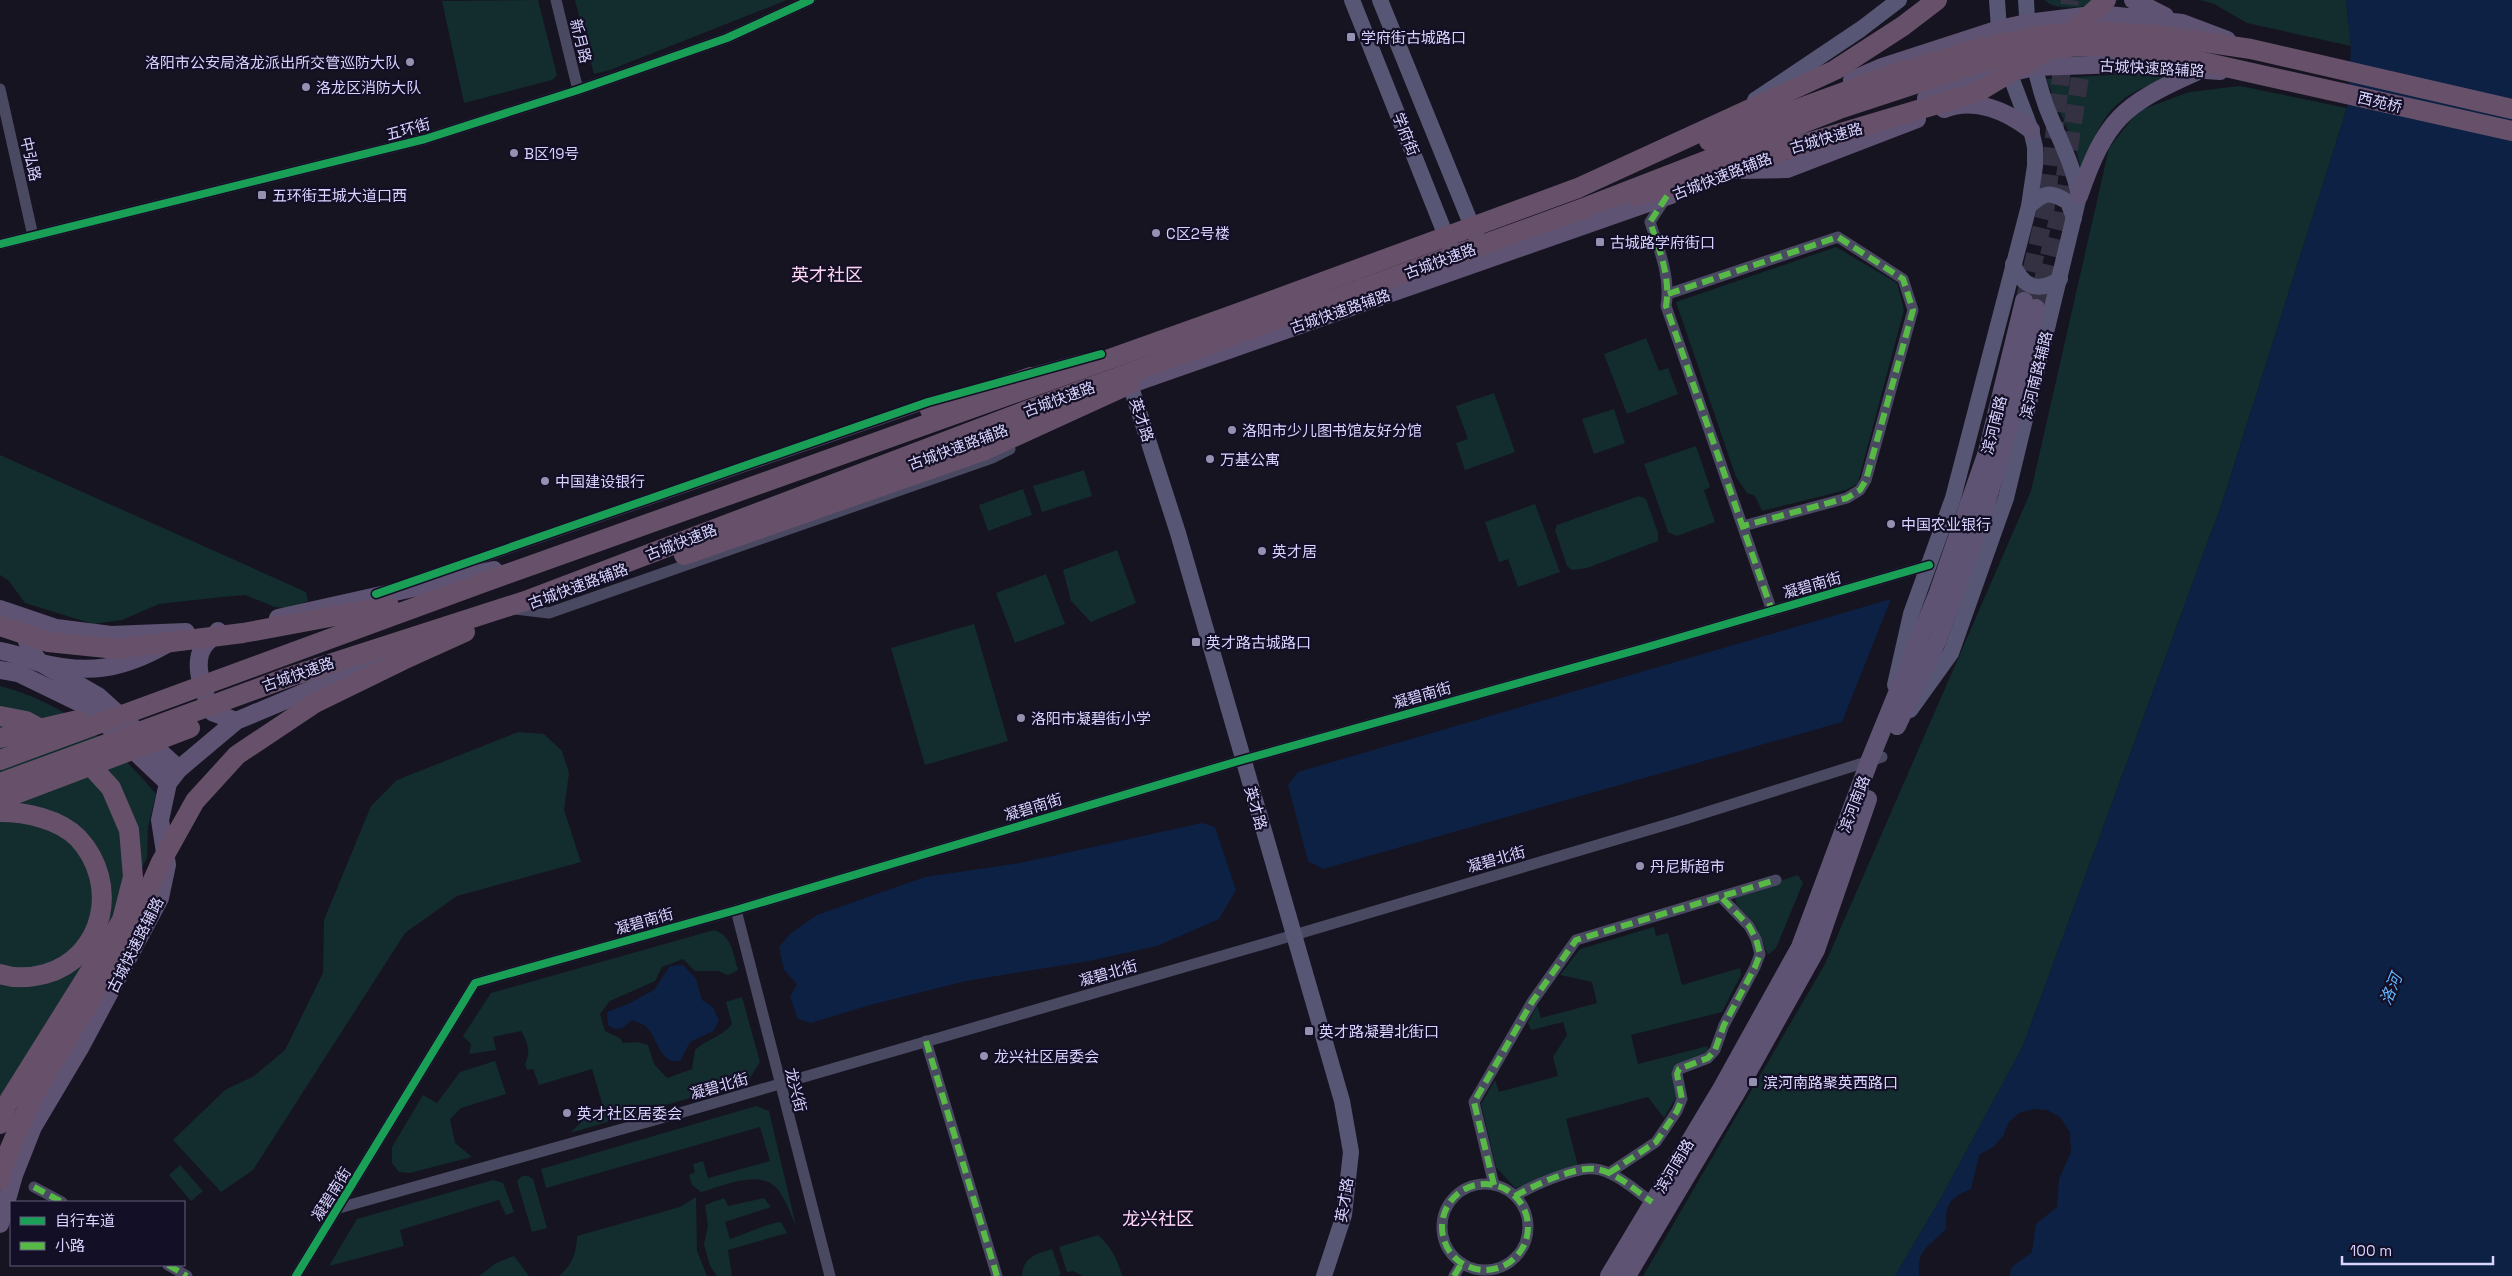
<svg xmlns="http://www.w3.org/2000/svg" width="2512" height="1276" viewBox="0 0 2512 1276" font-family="'Space Grotesk','Noto Sans SC',sans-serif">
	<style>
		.green { fill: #132c2d }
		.water { fill: #0d2144 }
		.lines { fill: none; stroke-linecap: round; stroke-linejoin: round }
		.primary-tunnel { stroke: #333142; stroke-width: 18; stroke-dasharray: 18 9; stroke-linecap: butt }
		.street { stroke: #4a4962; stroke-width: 11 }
		.secondary { stroke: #575674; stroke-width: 16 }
		.primary { stroke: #5e5373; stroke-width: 18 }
		.highway { stroke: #67516a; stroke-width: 20 }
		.highway-bridge { stroke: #67516a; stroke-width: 20 }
		.quiet { stroke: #58b947; stroke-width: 6; stroke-dasharray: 12 6; stroke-linecap: butt }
		.cycleway-casing { stroke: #130f26; stroke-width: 11 }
		.cycleway { stroke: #1a9f57; stroke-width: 8 }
		.poi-dot { fill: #9591b1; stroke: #130f26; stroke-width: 2 }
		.labels { text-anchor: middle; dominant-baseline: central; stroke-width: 4.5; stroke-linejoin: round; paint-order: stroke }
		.poi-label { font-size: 15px; fill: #d9d4ff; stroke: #130f26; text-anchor: start }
		.street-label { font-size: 15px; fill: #d9d4ff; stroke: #130f26 }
		.water-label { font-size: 16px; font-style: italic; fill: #62b6ff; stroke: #130f26 }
		.quarter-label { font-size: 18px; fill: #ffd6f0; stroke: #130f26 }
	</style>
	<rect width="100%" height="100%" fill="#161421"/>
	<!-- green -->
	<g class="green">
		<path d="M 538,0 L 557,75 L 552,80 L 464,103 L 442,1 Z"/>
		<path d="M 575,0 L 787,0 L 610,70 L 594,74 Z"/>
		<path d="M 2045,0 L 2116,0 L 2118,1 C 2100,3 2057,15 2045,0 Z"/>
		<path d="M 2200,0 L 2346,0 L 2351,46 L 2247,23 L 2214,4 Z"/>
		<path d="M 2139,73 L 2167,78 C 2110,98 2099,118 2082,174 L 2076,149 L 2046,79 Z"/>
		<path d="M 2240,86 L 2347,108 L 2222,503 L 2023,1046 L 1941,1198 L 1895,1276 L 1643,1276 L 1825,964 L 2031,491 L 2109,148 L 2138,111 L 2189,92 Z"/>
		<path d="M 1836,247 L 1897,283 L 1904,310 L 1860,475 L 1857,484 L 1846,490 L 1762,511 L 1755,496 L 1747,493 L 1736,477 L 1676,302 Z"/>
		<path d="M 1646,338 L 1659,371 L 1668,368 L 1678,394 L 1627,414 L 1604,354 Z"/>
		<path d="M 1494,393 L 1515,452 L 1465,470 L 1456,443 L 1468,439 L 1456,406 Z"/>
		<path d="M 1614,409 L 1625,443 L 1594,454 L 1582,419 Z"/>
		<path d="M 1696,446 L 1710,487 L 1704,490 L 1715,522 L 1677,536 L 1668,532 L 1644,464 Z"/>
		<path d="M 0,455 L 306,592 L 308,601 L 288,608 L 275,607 L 245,595 L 222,597 L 159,604 L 122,620 L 93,624 L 25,603 L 9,581 L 0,575 Z"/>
		<path d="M 1084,470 L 1092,496 L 1042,512 L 1033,486 Z"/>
		<path d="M 1023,489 L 1032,515 L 988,531 L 979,505 Z"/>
		<path d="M 1639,496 L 1646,499 L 1658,533 L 1658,541 L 1587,568 L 1572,570 L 1567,566 L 1555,530 L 1557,525 Z"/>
		<path d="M 1535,504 L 1560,572 L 1518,587 L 1508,559 L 1499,562 L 1485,522 Z"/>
		<path d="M 1117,550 L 1136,603 L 1091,622 L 1071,601 L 1063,570 Z"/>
		<path d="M 1046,574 L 1065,624 L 1015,643 L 996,593 Z"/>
		<path d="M 974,624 L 1008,741 L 925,765 L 891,648 Z"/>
		<path d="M 0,686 C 65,703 113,743 156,794 L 148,827 L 147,858 L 96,955 L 0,1102 Z"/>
		<path d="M 518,732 L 544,734 L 562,751 L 569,773 L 564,810 L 581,862 L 457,896 L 405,933 L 253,1170 L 221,1192 L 173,1140 L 225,1090 L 254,1076 L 285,1050 L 323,973 L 324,920 L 371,806 L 397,780 Z"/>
		<path d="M 1798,875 L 1803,883 L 1776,948 L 1768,955 L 1755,924 L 1737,905 L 1735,899 L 1739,894 Z"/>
		<path d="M 1654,927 L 1656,936 L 1668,933 L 1682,985 L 1740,968 L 1741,975 L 1722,1012 L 1631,1035 L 1638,1064 L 1708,1046 L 1706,1055 L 1676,1066 L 1677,1096 L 1664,1118 L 1648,1097 L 1566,1119 L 1578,1166 L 1515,1188 L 1496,1167 L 1481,1104 L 1495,1080 L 1499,1092 L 1558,1076 L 1553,1057 L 1567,1035 L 1563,1022 L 1531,1030 L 1528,1023 L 1537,1005 L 1541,1018 L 1597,1003 L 1592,982 L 1560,975 L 1580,949 Z"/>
		<path d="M 714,930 C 732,936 733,953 738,970 L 728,975 L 718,971 L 695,971 L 683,959 L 662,967 L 655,981 L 610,1001 L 600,1014 L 605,1031 L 620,1038 L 623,1043 L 638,1042 L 648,1045 L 654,1064 L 667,1078 L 692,1069 L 695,1050 C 708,1038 721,1038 732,1024 L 726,1002 L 742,997 L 760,1062 L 748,1081 L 570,1133 L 602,1103 L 592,1069 L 539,1085 L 533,1069 L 527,1070 L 525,1064 C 531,1052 528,1043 521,1031 L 493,1037 L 496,1050 L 469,1054 L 471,1044 L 463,1036 L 491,993 Z"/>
		<path d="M 495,1061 L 506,1094 L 461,1108 L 450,1119 L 455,1143 L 472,1157 L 410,1173 L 399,1172 L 392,1163 L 392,1147 L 423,1095 L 437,1103 L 460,1072 Z"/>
		<path d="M 756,1106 L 769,1111 L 796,1226 C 791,1215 786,1201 779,1191 C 763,1167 723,1186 701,1192 L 692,1185 L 689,1175 L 695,1172 L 693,1164 L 703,1161 L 708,1178 L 770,1161 L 760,1127 L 546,1188 L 541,1169 Z"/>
		<path d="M 180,1165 L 203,1191 L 191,1201 L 169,1175 Z"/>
		<path d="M 522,1176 L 528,1176 L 533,1179 L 547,1228 L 532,1232 L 517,1181 Z"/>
		<path d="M 493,1180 L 503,1183 L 514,1212 L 506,1215 L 499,1200 L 400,1230 L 404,1246 L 329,1266 L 357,1219 Z"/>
		<path d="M 696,1197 L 697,1251 L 707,1276 L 559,1276 C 573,1264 576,1254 577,1236 L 680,1207 Z"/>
		<path d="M 724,1198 L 728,1206 L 764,1198 L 771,1207 L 725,1222 L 730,1239 C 745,1234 768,1223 781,1222 L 787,1233 L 728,1250 L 732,1276 L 717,1276 L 710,1266 L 704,1244 L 708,1226 L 705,1205 Z"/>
		<path d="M 1098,1235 C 1112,1248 1117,1258 1122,1276 L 1083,1276 L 1073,1271 L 1067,1272 L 1059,1247 Z"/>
		<path d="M 1052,1249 L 1061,1274 L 1058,1276 L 1022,1276 C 1023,1257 1036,1254 1052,1249 Z"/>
		<path d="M 514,1256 L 529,1276 L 479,1276 L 496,1263 Z"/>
	</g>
	<!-- water -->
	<g class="water">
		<path d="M 2346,0 L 2512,0 L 2512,1276 L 2009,1276 L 2012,1267 L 2032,1252 L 2036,1224 L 2057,1207 L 2059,1179 L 2071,1152 L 2070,1132 L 2060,1117 L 2047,1110 L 2034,1109 L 2019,1113 L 2009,1122 L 2003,1136 L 1993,1147 L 1979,1155 L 1971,1189 C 1949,1198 1945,1205 1946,1229 C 1929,1247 1917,1248 1919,1276 L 1895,1276 L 1941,1198 L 2023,1046 L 2222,503 L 2347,108 L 2351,46 Z"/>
		<path d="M 1891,599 L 1842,722 L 1323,869 L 1308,861 L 1288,785 L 1298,772 Z"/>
		<path d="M 1202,823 L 1215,827 L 1236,890 L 1219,919 L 1157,946 L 1089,961 L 966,981 L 870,1005 L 811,1023 L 798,1019 L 790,997 L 797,984 L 784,970 L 779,947 L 790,934 L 817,915 L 925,877 L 1020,863 Z"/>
		<path d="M 683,965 L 696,979 L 702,1000 L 713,1007 L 719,1021 L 713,1031 L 690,1042 L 680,1061 C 658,1065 658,1034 644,1025 C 641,1023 636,1022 632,1020 L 622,1028 L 614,1029 L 608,1025 L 607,1012 L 628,1004 L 654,990 L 670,966 Z"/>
	</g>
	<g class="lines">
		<!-- primary-tunnel -->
		<g class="primary-tunnel">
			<path d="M 2025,298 L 2045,213 L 2070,0"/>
			<path d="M 2036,308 L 2059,215 L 2084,51"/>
		</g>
		<!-- street -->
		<g class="street">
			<path d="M 556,0 L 578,90"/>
			<path d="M 0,89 L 33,236"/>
			<path d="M 1667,196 L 1650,222 C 1659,249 1671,277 1666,306 L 1772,611"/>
			<path d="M 0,244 L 425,139 L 578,90 L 727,38 L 810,0"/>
			<path d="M 1668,294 L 1838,237 L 1903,279 L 1913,310 L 1866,480 L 1860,490 L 1847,498 L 1743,526"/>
			<path d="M 1024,375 L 1083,359"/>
			<path d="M 417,580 L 936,400"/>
			<path d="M 515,609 L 549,613 L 992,458 L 1010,449"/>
			<path d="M 736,910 L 830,1276"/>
			<path d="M 926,1041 L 997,1276"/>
			<path d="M 1609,1173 L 1656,1142 L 1677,1111 L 1682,1099 L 1677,1074 L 1679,1069 L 1708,1058 L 1715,1050 L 1724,1025 L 1755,967 L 1760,954 L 1756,939 L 1749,926 L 1721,897"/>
			<circle cx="1485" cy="1227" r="43"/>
			<path d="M 1494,1185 L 1474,1102 L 1532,1002 L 1576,940 L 1776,880"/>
			<path d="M 34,1187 L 62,1202"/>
			<path d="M 1515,1196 C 1532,1186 1576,1166 1595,1169 C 1615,1171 1636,1191 1652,1202"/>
			<path d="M 339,1208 L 683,1112 L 1301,933 L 1682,820 L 1882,757"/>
			<path d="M 168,1265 L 187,1276"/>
			<path d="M 296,1276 L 475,983 L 736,910 L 1242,760 L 1644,648 L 1929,565"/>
			<path d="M 1454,1276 L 1462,1263"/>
		</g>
		<!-- secondary -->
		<g class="secondary">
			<path d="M 1352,0 L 1450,246"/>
			<path d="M 1380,0 L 1469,219 L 1486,257"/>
			<path d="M 1755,100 L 1861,29 L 1899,0"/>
			<path d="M 2029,206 C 2045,192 2049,191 2068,202 L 2074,218"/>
			<path d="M 2013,264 C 2023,288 2039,293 2060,279"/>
			<path d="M 1122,375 L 1130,384 L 1178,533 L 1342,1101 L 1351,1152 L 1344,1215 L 1324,1276"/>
			<path d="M 1895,685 L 1911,614 L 1953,498 L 2029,206 L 2035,166 L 2035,147 L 2031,130 L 2009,72 L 1999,29 L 1997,0"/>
			<path d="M 1910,710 L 1951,653 L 2006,498 L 2079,196 C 2073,163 2058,137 2046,106 C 2034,71 2027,36 2026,0"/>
		</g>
		<!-- primary -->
		<g class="primary">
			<path d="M 2133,0 L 2165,16"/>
			<path d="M 1852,80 L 1882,67 L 1999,29 L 2027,23 L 2100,14 L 2182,23 L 2227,40"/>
			<path d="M 1926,98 L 1971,82 L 2034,67 L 2122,64 L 2220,71"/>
			<path d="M 1944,109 C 1975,97 2007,111 2031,130"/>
			<path d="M 1737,170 L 1787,169 L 1917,119"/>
			<path d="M 2079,196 C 2106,119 2122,105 2196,72"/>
			<path d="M 1117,389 L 1671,195"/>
			<path d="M 955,448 L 1025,423"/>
			<path d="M 0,609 L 56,628 L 111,635 L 186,632"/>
			<path d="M 278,618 L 494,570"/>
			<path d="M 21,624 L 29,647 L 39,662 L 98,696 L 179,769"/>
			<path d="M 218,631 C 214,636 208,641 204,646 C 191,665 205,694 212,712 L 236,721"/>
			<path d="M 0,651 C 13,653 25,658 37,662 C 87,675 122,670 167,644"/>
			<path d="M 0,670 L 18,673 L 88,707 L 168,783"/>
			<path d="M 1897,726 L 1937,642 L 1983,515 L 2011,419 L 2036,308"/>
			<path d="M 0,1224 L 14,1175 L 33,1127 L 80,1048 L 160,898 L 167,865 L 160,820 L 168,783 L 179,769 L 236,721 L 396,654"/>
			<path d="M 1609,1276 L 1720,1091 L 1800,947 L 1869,762 L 1937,595 L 1987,452 L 2024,301"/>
			<path d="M 1627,1276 L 1735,1095 L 1816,950 L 1868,799"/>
		</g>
		<!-- highway -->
		<g class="highway">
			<path d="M 2157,35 L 2251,49 L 2512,109"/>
			<path d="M 2154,51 L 2512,131"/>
			<path d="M 1635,196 L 1695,181"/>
			<path d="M 930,410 L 1031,377"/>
			<path d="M 985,450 L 1130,384"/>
			<path d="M 0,716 L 26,721 L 50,734"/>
			<path d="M 0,812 C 26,812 59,819 78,838 C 120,883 105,957 45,974 C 30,978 15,979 0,974"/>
			<path d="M 0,1124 L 7,1104 L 122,920 L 133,877 L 129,830 L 111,788 L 80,754"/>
			<path d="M 0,1180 L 3,1165"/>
		</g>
		<!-- highway-bridge -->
		<g class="highway-bridge">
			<path d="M 2067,36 L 2106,0"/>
			<path d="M 1709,141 L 1883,78 L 1968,51 L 2042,35 L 2105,32 L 2157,35"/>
			<path d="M 1695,181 L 1774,153 L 1978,92 L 2043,53"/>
			<path d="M 684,555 L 985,450"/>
			<path d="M 0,626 L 48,642 L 116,649 L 243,633 L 389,606"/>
			<path d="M 0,738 L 78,720"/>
			<path d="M 0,760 L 479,584 L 1233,315 L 1578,188 L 1835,70 L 1903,26 L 1937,0"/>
			<path d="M 0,783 L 289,677 L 525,601 L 1055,400 L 1584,208 L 1842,108 L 1979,63 L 2022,53 L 2076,46 L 2108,46 L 2154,51"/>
			<path d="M 0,800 L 190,728"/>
			<path d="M 3,1165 L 31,1099 L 127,939 L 161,862 L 195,801 L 237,755 L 315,703 L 403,660 L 465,632"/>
		</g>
		<!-- quiet -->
		<g class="quiet">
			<path d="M 1667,196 L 1650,222 C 1659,249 1671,277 1666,306 L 1772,611"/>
			<path d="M 1668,294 L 1838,237 L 1903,279 L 1913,310 L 1866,480 L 1860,490 L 1847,498 L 1743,526"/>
			<path d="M 926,1041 L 997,1276"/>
			<path d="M 1609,1173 L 1656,1142 L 1677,1111 L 1682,1099 L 1677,1074 L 1679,1069 L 1708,1058 L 1715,1050 L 1724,1025 L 1755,967 L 1760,954 L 1756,939 L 1749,926 L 1721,897"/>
			<circle cx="1485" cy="1227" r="43"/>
			<path d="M 1494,1185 L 1474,1102 L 1532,1002 L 1576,940 L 1776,880"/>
			<path d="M 34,1187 L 62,1202"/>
			<path d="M 1515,1196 C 1532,1186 1576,1166 1595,1169 C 1615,1171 1636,1191 1652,1202"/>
			<path d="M 168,1265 L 187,1276"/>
			<path d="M 1454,1276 L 1462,1263"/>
		</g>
		<!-- cycleway casing -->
		<g class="cycleway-casing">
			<g id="cycleway">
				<path d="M 0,244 L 425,139 L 578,90 L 727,38 L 810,0"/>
				<path d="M 376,594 L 928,402 L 1101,354"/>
				<path d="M 296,1276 L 475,983 L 736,910 L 1242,760 L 1644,648 L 1929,565"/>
			</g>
		</g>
		<!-- cycleway -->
		<use href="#cycleway" class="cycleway"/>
	</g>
	<!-- markers -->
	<g class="poi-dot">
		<rect x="1346" y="32" width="10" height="10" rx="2.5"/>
		<circle cx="410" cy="62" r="5"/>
		<circle cx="306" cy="87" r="5"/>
		<circle cx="514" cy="153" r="5"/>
		<rect x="257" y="190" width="10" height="10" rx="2.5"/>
		<circle cx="1156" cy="233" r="5"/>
		<rect x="1595" y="237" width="10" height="10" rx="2.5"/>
		<circle cx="1232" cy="430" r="5"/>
		<circle cx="1210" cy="459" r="5"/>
		<circle cx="545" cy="481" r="5"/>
		<circle cx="1891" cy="524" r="5"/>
		<circle cx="1262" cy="551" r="5"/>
		<rect x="1191" y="637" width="10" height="10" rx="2.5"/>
		<circle cx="1021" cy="718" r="5"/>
		<circle cx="1640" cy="866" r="5"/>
		<rect x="1304" y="1026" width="10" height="10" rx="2.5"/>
		<circle cx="984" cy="1056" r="5"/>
		<rect x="1748" y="1077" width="10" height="10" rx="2.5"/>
		<circle cx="567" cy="1113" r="5"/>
	</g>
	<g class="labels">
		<!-- poi labels -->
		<g class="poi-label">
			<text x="1361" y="37">学府街古城路口</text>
			<text x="400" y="62" text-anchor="end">洛阳市公安局洛龙派出所交管巡防大队</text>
			<text x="316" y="87">洛龙区消防大队</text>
			<text x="524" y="153">B区19号</text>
			<text x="272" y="195">五环街王城大道口西</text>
			<text x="1166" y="233">C区2号楼</text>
			<text x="1610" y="242">古城路学府街口</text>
			<text x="1242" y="430">洛阳市少儿图书馆友好分馆</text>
			<text x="1220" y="459">万基公寓</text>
			<text x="555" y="481">中国建设银行</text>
			<text x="1901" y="524">中国农业银行</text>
			<text x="1272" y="551">英才居</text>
			<text x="1206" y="642">英才路古城路口</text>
			<text x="1031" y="718">洛阳市凝碧街小学</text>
			<text x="1650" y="866">丹尼斯超市</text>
			<text x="1319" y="1031">英才路凝碧北街口</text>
			<text x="994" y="1056">龙兴社区居委会</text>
			<text x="1763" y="1082">滨河南路聚英西路口</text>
			<text x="577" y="1113">英才社区居委会</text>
		</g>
		<!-- street labels -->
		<g class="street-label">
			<text transform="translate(581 41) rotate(76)">新月路</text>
			<text transform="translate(2152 68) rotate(3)">古城快速路辅路</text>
			<text transform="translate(2380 102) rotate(13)">西苑桥</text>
			<text transform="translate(408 129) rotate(-15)">五环街</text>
			<text transform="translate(1406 134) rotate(68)">学府街</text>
			<text transform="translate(1826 138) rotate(-16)">古城快速路</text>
			<text transform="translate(31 159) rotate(77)">中弘路</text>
			<text transform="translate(1722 176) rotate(-21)">古城快速路辅路</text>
			<text transform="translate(1440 261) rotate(-20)">古城快速路</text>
			<text transform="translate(1340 311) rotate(-19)">古城快速路辅路</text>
			<text transform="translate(2036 375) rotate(-76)">滨河南路辅路</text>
			<text transform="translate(1059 399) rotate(-20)">古城快速路</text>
			<text transform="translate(1142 420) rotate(72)">英才路</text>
			<text transform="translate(1994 425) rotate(-76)">滨河南路</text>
			<text transform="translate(958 447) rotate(-20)">古城快速路辅路</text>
			<text transform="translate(681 542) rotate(-21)">古城快速路</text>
			<text transform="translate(1812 585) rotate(-16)">凝碧南街</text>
			<text transform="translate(578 586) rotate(-20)">古城快速路辅路</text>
			<text transform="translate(298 674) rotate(-19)">古城快速路</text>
			<text transform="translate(1422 695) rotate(-16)">凝碧南街</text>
			<text transform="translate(1854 804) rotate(-69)">滨河南路</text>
			<text transform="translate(1033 807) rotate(-17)">凝碧南街</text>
			<text transform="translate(1256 808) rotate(74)">英才路</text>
			<text transform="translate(1496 859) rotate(-16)">凝碧北街</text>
			<text transform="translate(644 921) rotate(-16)">凝碧南街</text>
			<text transform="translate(135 945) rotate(-63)">古城快速路辅路</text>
			<text transform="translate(1108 973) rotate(-16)">凝碧北街</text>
			<text transform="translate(719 1086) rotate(-16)">凝碧北街</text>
			<text transform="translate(796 1090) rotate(76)">龙兴街</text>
			<text transform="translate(1674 1166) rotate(-59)">滨河南路</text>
			<text transform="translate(331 1194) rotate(-58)">凝碧南街</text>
			<text transform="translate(1344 1200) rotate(-81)">英才路</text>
		</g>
		<!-- water labels -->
		<g class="water-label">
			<text transform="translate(2391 989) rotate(-67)">洛河</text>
		</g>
		<!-- quarter labels -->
		<g class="quarter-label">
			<text x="827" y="274">英才社区</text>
			<text x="1158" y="1218">龙兴社区</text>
		</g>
	</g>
	<!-- legend -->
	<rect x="10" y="1201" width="175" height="65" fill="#130f26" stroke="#625e7d"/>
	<rect x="20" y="1217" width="25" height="8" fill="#1a9f57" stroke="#625e7d"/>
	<text x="55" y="1226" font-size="15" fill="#d9d4ff">自行车道</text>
	<rect x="20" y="1242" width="25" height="8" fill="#58b947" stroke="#625e7d"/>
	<text x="55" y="1251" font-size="15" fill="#d9d4ff">小路</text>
	<!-- scale -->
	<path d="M2342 1256v8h151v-8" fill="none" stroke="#d9d4ff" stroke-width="2.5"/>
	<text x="2350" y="1256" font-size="15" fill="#d9d4ff" stroke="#130f26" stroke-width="4" paint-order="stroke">100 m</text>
</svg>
